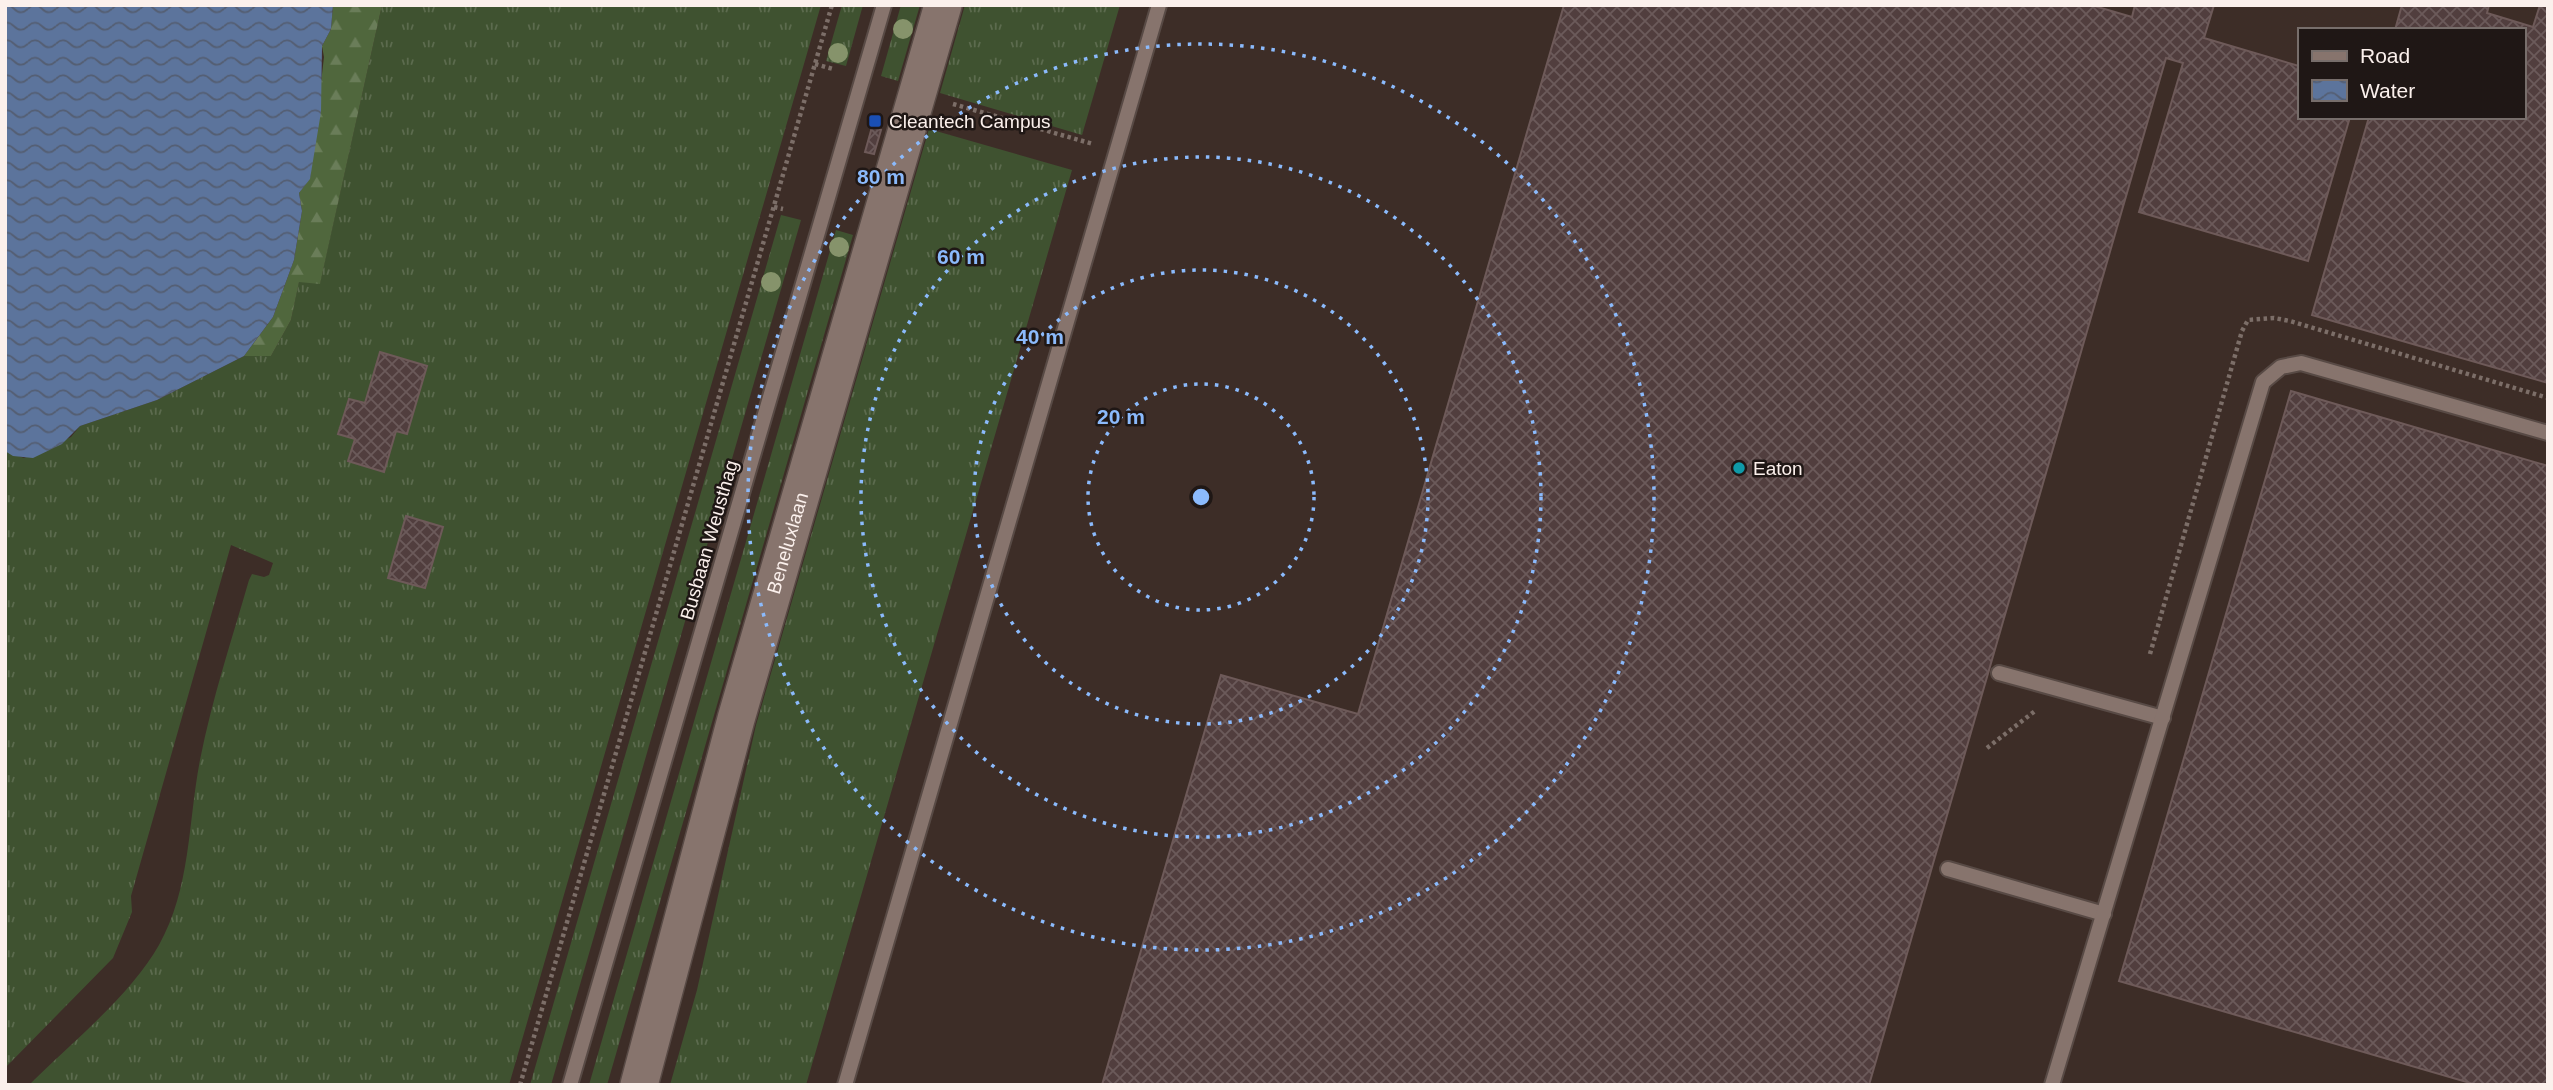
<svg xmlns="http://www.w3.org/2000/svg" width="2553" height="1090" viewBox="0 0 2553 1090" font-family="Helvetica,sans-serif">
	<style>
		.grass { fill: url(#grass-tufts) }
		.forest { fill: url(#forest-firs) }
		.water { fill: url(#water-waves) }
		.building { fill: url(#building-cross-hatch); stroke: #6e5a59; stroke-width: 2 }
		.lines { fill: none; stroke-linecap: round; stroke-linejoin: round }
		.service-casing { stroke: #584a45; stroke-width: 18 }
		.tertiary-casing { stroke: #584a45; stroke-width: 40 }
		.path { stroke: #7c6e68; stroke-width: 4.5; stroke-dasharray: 3.5 3.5; stroke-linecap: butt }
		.service { stroke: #87746d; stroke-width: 14 }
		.tertiary { stroke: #87746d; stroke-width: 37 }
		.tree { fill: #86936b }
		.ring { fill: none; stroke: #8bbafc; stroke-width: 3.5; stroke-dasharray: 3.5 7 }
		.transit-dot { fill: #1a4fb4; stroke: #1f1715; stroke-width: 2.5 }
		.culture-dot { fill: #0f9aa8; stroke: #1f1715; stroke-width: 2.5 }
		.labels { text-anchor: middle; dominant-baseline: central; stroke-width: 5; stroke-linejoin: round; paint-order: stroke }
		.poi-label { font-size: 19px; fill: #fbf0ec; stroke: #1f1715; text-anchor: start }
		.street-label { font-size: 19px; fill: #fbf0ec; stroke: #1f1715 }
		.centre { fill: #8bbafc; stroke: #1f1715; stroke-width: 3.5 }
		.ring-label { font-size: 21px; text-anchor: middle; font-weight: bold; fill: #8bbafc; stroke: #1f1715; stroke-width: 5; stroke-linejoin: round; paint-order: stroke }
	</style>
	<defs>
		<pattern id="grass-tufts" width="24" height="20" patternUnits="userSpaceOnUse" patternTransform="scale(1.75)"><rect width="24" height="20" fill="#3f5230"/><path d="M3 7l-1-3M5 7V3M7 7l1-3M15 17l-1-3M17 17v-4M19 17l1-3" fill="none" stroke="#5c6b4e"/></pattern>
		<pattern id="forest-firs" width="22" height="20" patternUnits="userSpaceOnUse" patternTransform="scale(1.75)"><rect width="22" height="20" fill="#50673d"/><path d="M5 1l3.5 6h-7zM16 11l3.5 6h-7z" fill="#6a7d59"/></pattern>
		<pattern id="water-waves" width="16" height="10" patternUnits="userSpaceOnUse" patternTransform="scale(1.75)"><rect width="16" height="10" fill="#5c749c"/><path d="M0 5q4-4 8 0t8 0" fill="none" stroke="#545e72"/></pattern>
		<pattern id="building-cross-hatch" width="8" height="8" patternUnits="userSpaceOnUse" patternTransform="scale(1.75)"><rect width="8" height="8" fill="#513e3e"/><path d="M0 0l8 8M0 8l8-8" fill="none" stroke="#6b5a5a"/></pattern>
	</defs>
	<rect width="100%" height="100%" fill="#3d2d27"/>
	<!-- grass -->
	<g class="grass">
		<path d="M 382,5 L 821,5 L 509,1085 L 29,1085 C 70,1044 131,995 159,945 C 191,888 188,822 200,760 C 212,699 232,639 249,580 L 252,574 L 264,577 L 269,575 L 273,563 L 231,545 L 131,896 L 132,912 L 113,958 L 5,1068 L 5,451 L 24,458 L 71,437 L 80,426 L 157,400 L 244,356 L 271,356 L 291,320 L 299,281 L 320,283 Z"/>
		<path d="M 842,5 L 863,5 L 846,66 L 826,61 Z"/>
		<path d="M 901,5 L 920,5 L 898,81 L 881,76 Z"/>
		<path d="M 965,5 L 1120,5 L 1082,135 L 940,93 Z"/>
		<path d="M 929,129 L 1072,170 L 806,1085 L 670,1085 L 697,990 L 756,725 Z"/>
		<path d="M 781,215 L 801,220 L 551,1085 L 530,1085 Z"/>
		<path d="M 836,230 L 853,235 L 607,1085 L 589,1085 Z"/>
	</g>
	<!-- forest -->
	<path class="forest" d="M 333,5 L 382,5 L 320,284 L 299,282 L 291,320 L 271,356 L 244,356 L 273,317 L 294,260 L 302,211 L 299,193 L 310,178 L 324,57 L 322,46 L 331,29 Z"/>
	<!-- water -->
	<path class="water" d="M 5,5 L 333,5 L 331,29 L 322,46 L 321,112 L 310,179 L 299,193 L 302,211 L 294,260 L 273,317 L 244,356 L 157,400 L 80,426 L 62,444 L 33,458 L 13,456 L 5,451 Z"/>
	<!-- building -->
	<g class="building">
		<path d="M 1564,5 L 2091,5 L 2132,17 L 2135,5 L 2214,5 L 2204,38 L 2299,66 L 2299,117 L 2350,117 L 2308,261 L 2139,212 L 2183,63 L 2166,58 L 1869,1085 L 1102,1085 L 1221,675 L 1358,714 Z"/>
		<path d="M 2402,5 L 2489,5 L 2487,13 L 2533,27 L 2540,5 L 2548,5 L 2548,383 L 2312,315 L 2369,117 L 2523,117 L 2523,30 L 2395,30 Z"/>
		<path d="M 872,127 L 881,130 L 874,154 L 865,152 Z"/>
		<path d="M 380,352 L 427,366 L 407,434 L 396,431 L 384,472 L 348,461 L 355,439 L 338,434 L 349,399 L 365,403 Z"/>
		<path d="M 2291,391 L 2548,466 L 2548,1085 L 2477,1085 L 2119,981 Z"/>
		<path d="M 406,516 L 443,527 L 425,588 L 388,578 Z"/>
	</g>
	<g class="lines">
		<!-- service casing -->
		<g class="service-casing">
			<g id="service">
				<path d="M 1999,673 L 2163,718"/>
				<path d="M 1948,869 L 2104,914"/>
				<path d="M 570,1085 L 884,5"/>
				<path d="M 845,1085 L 1159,5"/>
				<path d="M 2052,1085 L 2263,382 L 2281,367 L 2301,363 L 2548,433"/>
			</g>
		</g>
		<!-- tertiary casing -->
		<g class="tertiary-casing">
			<g id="tertiary">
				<path id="s1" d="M 639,1085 L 736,719 L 943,5"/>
			</g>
		</g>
		<!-- path -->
		<g class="path">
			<path d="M 815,64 L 833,69"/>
			<path d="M 953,104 L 1093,144"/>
			<path d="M 774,207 L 783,209"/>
			<path d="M 2150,654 L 2242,331 L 2248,320 L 2274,318 L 2290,321 L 2548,398"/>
			<path d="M 1987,748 L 2035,711"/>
			<path d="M 520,1085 L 832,5"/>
		</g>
		<!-- service -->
		<use href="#service" class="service"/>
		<!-- tertiary -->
		<use href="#tertiary" class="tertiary"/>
	</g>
	<!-- trees -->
	<g class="tree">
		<circle cx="903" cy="29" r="10"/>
		<circle cx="838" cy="53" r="10"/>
		<circle cx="839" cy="247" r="10"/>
		<circle cx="771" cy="282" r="10"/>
	</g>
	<!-- distance rings -->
	<g class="ring">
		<circle cx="1201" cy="497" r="113"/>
		<circle cx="1201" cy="497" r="227"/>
		<circle cx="1201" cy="497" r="340"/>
		<circle cx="1201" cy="497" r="453"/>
	</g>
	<!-- markers -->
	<rect class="transit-dot" x="868" y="114" width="14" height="14" rx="3.5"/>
	<circle class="culture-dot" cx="1739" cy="468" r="7"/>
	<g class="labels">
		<!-- poi labels -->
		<g class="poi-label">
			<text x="889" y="121">Cleantech Campus</text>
			<text x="1753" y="468">Eaton</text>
		</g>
		<!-- street labels -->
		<g class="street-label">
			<text transform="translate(709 540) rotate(-74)">Busbaan Weusthag</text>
			<text stroke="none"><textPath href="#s1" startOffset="562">Beneluxlaan</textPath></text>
		</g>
	</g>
	<circle cx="1201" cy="497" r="10" class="centre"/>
	<g class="ring-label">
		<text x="881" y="184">80 m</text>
		<text x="961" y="264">60 m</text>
		<text x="1040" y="344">40 m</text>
		<text x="1121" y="424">20 m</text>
	</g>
	<!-- border -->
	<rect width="2553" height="1090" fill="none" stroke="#fbf0ec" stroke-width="14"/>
	<!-- legend -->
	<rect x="2298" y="28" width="228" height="91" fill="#1f1715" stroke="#776e6b" stroke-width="2"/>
	<rect x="2312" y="51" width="35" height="10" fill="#87746d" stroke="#776e6b" stroke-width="2"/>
	<text x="2360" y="63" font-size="21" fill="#fbf0ec">Road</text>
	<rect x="2312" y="80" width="35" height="21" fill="url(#water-waves)" stroke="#776e6b" stroke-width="2"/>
	<text x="2360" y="98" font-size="21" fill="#fbf0ec">Water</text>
</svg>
